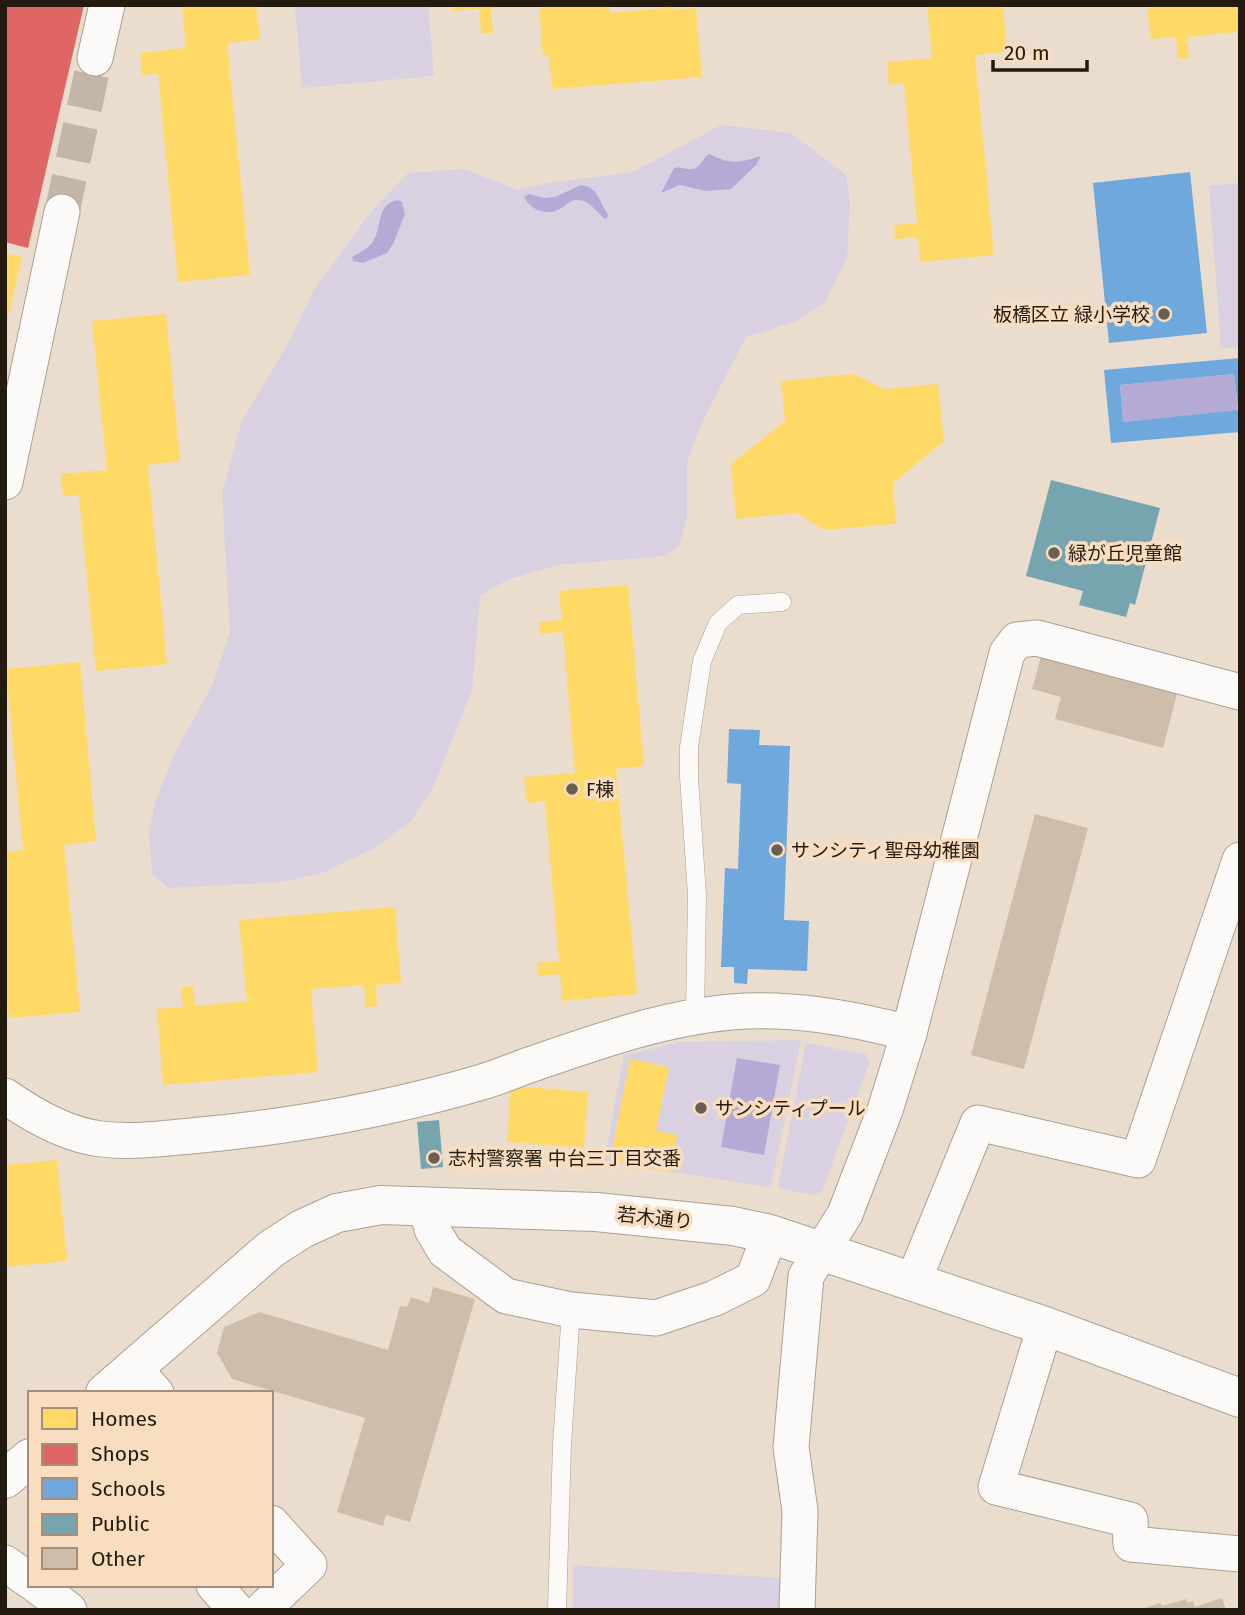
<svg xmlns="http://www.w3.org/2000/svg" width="1245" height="1615" viewBox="0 0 1245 1615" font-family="'Fira Sans','Noto Sans JP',sans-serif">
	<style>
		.green { fill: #d9d0e2 }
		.water { fill: #b4aad5 }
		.homes { fill: #ffd966 }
		.shops { fill: #e06666 }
		.schools { fill: #6fa8dc }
		.public { fill: #76a5af }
		.building { fill: #cdbdaa }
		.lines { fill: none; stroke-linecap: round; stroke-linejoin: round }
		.street-tunnel { stroke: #c3b6a8; stroke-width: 35; stroke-dasharray: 35 18; stroke-linecap: butt }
		.lane-casing { stroke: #aba094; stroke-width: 19 }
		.street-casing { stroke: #aba094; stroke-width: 37 }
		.secondary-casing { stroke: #aba094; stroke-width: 40 }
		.lane { stroke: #fcfaf8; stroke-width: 18 }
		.street { stroke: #fcfaf8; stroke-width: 35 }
		.secondary { stroke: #fcfaf8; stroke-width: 38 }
		.poi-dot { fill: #6a5f52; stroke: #f8ddc1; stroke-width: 2.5 }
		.labels { text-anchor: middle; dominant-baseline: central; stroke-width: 7; stroke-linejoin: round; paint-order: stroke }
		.poi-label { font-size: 19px; fill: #241b10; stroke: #f8ddc1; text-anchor: start }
		.street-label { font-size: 19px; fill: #241b10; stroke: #f8ddc1 }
	</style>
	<rect width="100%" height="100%" fill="#ebddce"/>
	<!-- green -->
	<g class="green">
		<path d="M 295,5 L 428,5 L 434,76 L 302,88 Z"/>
		<path d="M 721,125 L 791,133 L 846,175 L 850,202 L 847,258 L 825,302 L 797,321 L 746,337 L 702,422 L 687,463 L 687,518 L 679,545 L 665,556 L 558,565 L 507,580 L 480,596 L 472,691 L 433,788 L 411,821 L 377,847 L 322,873 L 281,882 L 168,888 L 152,874 L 149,831 L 155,803 L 176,750 L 212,686 L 230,632 L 222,493 L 242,420 L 285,349 L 315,288 L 374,208 L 408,173 L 464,169 L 518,190 L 547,183 L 633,172 Z"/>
		<path d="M 1240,183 L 1240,347 L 1221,348 L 1209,186 Z"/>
		<path d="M 801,1040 L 771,1187 L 604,1162 L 624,1055 L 680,1042 Z"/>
		<path d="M 806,1043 L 866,1054 L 869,1063 L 822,1192 L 812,1195 L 778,1188 Z"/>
		<path d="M 573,1565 L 781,1578 L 778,1610 L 573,1610 Z"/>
	</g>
	<!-- water -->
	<g class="water">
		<path d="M 709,154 C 732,165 738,163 761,156 L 756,165 L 731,189 L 706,191 L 680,185 L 661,193 L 674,168 C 681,166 685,170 692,169 C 700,168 703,158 709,154 Z"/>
		<path d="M 581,185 C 600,188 599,203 609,216 L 605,219 C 597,212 589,200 578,200 C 569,199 565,207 558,210 C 545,216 530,209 524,197 L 529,194 L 544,198 L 555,197 Z"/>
		<path d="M 398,200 L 402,202 L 405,214 L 394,242 L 387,253 L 363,263 L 353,261 L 352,257 C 358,253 368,249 372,243 C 383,228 375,204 398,200 Z"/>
		<path d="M 1234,374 L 1238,411 L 1123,422 L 1120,385 Z"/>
		<path d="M 737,1058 L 780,1065 L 764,1155 L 721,1147 Z"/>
	</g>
	<!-- homes -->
	<g class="homes">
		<path d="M 5,5 L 61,5 L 49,57 L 5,48 Z"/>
		<path d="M 182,5 L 256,5 L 260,40 L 227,43 L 250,275 L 178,282 L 158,73 L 142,75 L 140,53 L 186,48 Z"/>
		<path d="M 451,5 L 502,5 L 502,7 L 491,8 L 493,33 L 481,33 L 479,9 L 452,11 Z"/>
		<path d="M 539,5 L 609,5 L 610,13 L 664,8 L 663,5 L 672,5 L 673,10 L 696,8 L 702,77 L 552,89 L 549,56 L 543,56 Z"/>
		<path d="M 927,5 L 1003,5 L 1007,52 L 975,55 L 994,255 L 920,262 L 918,237 L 895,239 L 894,225 L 917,223 L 904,83 L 889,85 L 887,62 L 932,58 Z"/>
		<path d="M 1147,5 L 1240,5 L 1240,41 L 1238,41 L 1237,32 L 1187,37 L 1189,58 L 1178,59 L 1176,37 L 1151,39 Z"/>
		<path d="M 5,162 L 41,171 L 24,245 L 5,240 Z"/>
		<path d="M 5,253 L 22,257 L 6,325 L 5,325 Z"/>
		<path d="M 166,314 L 180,461 L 148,465 L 167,664 L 96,671 L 79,495 L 63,496 L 61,474 L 107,470 L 92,321 Z"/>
		<path d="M 853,374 L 884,389 L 938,384 L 944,441 L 893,483 L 896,524 L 824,530 L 796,513 L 736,519 L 731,464 L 785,421 L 781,381 Z"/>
		<path d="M 628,585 L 644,766 L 616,769 L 637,994 L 562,1001 L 560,974 L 538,976 L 537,963 L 559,961 L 545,801 L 527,803 L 524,777 L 575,773 L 563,632 L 540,634 L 539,622 L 562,620 L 559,591 Z"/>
		<path d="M 80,662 L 96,841 L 64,845 L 80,1012 L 9,1018 L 5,983 L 5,852 L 23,850 L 6,669 Z"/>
		<path d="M 395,907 L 401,983 L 376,985 L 377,1006 L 366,1007 L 364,985 L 311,989 L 318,1072 L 163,1085 L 157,1009 L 183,1007 L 181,987 L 193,986 L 195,1006 L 247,1001 L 239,920 Z"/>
		<path d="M 630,1059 L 669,1067 L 656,1131 L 677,1135 L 670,1172 L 610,1160 Z"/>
		<path d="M 511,1086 L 588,1092 L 584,1148 L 507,1142 Z"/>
		<path d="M 57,1160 L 67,1261 L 5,1267 L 5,1165 Z"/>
	</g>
	<!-- shops -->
	<path class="shops" d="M 5,5 L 84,5 L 28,248 L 5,242 Z"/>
	<!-- schools -->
	<g class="schools">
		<path d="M 1190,172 L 1207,333 L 1109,343 L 1093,183 Z"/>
		<path d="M 1240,358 L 1240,408 L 1238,408 L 1234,374 L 1120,385 L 1123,422 L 1240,410 L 1240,432 L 1111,443 L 1104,370 Z"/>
		<path d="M 729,729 L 760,730 L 759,745 L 790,746 L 784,920 L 809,921 L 807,971 L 748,969 L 747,984 L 734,983 L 734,967 L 721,967 L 725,868 L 738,869 L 741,784 L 727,783 Z"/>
	</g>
	<!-- public -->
	<g class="public">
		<path d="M 1051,480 L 1160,508 L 1135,605 L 1130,603 L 1126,617 L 1079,605 L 1083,591 L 1026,576 Z"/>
		<path d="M 439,1120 L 443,1167 L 421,1169 L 417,1122 Z"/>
	</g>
	<!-- building -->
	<g class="building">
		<path d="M 1042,653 L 1178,690 L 1163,748 L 1055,719 L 1061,697 L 1032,689 Z"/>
		<path d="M 1035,814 L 1088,828 L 1024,1069 L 971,1055 Z"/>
		<path d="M 433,1287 L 475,1299 L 410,1522 L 386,1515 L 383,1526 L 337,1512 L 365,1418 L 232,1379 L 217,1353 L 224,1327 L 259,1312 L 388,1350 L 400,1306 L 407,1307 L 411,1297 L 429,1303 Z"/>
		<path d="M 1222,1598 L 1226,1610 L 1141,1609 L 1161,1603 L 1162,1606 L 1187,1599 L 1187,1603 L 1193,1601 L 1195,1607 Z"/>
	</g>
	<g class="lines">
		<!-- street-tunnel -->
		<path class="street-tunnel" d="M 62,212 L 95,58"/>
		<!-- lane casing -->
		<g class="lane-casing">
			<g id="lane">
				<path d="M 695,1017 L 697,895 L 689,777 L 689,747 L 702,661 L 718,623 L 738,605 L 782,602"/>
				<path d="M 557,1610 L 562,1444 L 571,1310"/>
			</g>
		</g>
		<!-- street casing -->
		<g class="street-casing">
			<g id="street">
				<path d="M 95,58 L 107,5"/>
				<path d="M 5,482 L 62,212"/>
				<path d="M 5,1096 C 32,1115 67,1135 101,1139 C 134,1143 168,1138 201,1135 C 296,1126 390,1109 482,1082 C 499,1077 515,1070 532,1064 C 596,1042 663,1018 731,1012 C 791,1007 851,1018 909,1033"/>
				<path d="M 426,1205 L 432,1229 L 445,1251 L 506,1296 L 571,1310 L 656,1318 L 715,1298 L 753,1279 L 770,1234"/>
				<path d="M 913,1282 L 978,1123 L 1138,1160 L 1240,860"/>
				<path d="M 1045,1326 L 996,1487 L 1130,1520 L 1131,1544 L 1240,1554"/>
				<path d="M 133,1368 L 156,1393"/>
				<path d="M 5,1563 L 30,1581"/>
				<path d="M 36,1585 L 69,1610"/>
				<path d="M 214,1585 L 236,1610"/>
				<path d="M 262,1610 L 309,1565 L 271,1523"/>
				<path d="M 797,1610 L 800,1511 L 791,1447 L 806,1276 L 845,1214 L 885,1110 L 909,1033 L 1007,653 L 1017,640 L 1037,638 L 1240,692"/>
			</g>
		</g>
		<!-- secondary casing -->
		<g class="secondary-casing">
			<g id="secondary">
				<path d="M 105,1393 L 271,1249 L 302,1229 L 337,1213 L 381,1205 L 596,1212 L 733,1226 L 770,1234 L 1045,1326 L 1240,1398"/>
				<path d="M 5,1479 L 30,1458"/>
			</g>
		</g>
		<!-- lane -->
		<use href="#lane" class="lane"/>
		<!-- street -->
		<use href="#street" class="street"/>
		<!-- secondary -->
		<use href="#secondary" class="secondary"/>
	</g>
	<!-- markers -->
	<g class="poi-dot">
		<circle cx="1164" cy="314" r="7"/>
		<circle cx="1054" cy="553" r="7"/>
		<circle cx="572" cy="789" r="7"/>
		<circle cx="777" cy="850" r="7"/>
		<circle cx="701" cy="1108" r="7"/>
		<circle cx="434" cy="1158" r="7"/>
	</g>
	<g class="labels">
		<!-- poi labels -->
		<g class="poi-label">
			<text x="1150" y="314" text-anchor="end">板橋区立 緑小学校</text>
			<text x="1068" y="553">緑が丘児童館</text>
			<text x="586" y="789">F棟</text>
			<text x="791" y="850">サンシティ聖母幼稚園</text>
			<text x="715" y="1108">サンシティプール</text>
			<text x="448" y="1158">志村警察署 中台三丁目交番</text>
		</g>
		<!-- street labels -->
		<g class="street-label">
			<text transform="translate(655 1218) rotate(6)">若木通り</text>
		</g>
	</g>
	<!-- border -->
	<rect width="1245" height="1615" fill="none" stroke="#241b10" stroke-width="14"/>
	<!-- legend -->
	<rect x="28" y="1391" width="245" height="196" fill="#f8ddc1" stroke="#a38f7a" stroke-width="2"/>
	<rect x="42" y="1408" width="35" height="21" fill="#ffd966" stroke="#a38f7a" stroke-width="2"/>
	<text x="91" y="1426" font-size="21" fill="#241b10">Homes</text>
	<rect x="42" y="1444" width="35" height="21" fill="#e06666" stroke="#a38f7a" stroke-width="2"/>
	<text x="91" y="1461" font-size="21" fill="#241b10">Shops</text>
	<rect x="42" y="1478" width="35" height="21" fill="#6fa8dc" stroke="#a38f7a" stroke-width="2"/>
	<text x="91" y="1496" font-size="21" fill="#241b10">Schools</text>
	<rect x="42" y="1514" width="35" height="21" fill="#76a5af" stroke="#a38f7a" stroke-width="2"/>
	<text x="91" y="1531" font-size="21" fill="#241b10">Public</text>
	<rect x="42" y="1548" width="35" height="21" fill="#cdbdaa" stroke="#a38f7a" stroke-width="2"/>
	<text x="91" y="1566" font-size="21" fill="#241b10">Other</text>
	<!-- scale -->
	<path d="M993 60v10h94v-10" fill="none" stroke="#241b10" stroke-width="3.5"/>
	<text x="1004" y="60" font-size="21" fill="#241b10" stroke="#f8ddc1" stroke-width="5" paint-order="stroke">20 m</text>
</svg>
